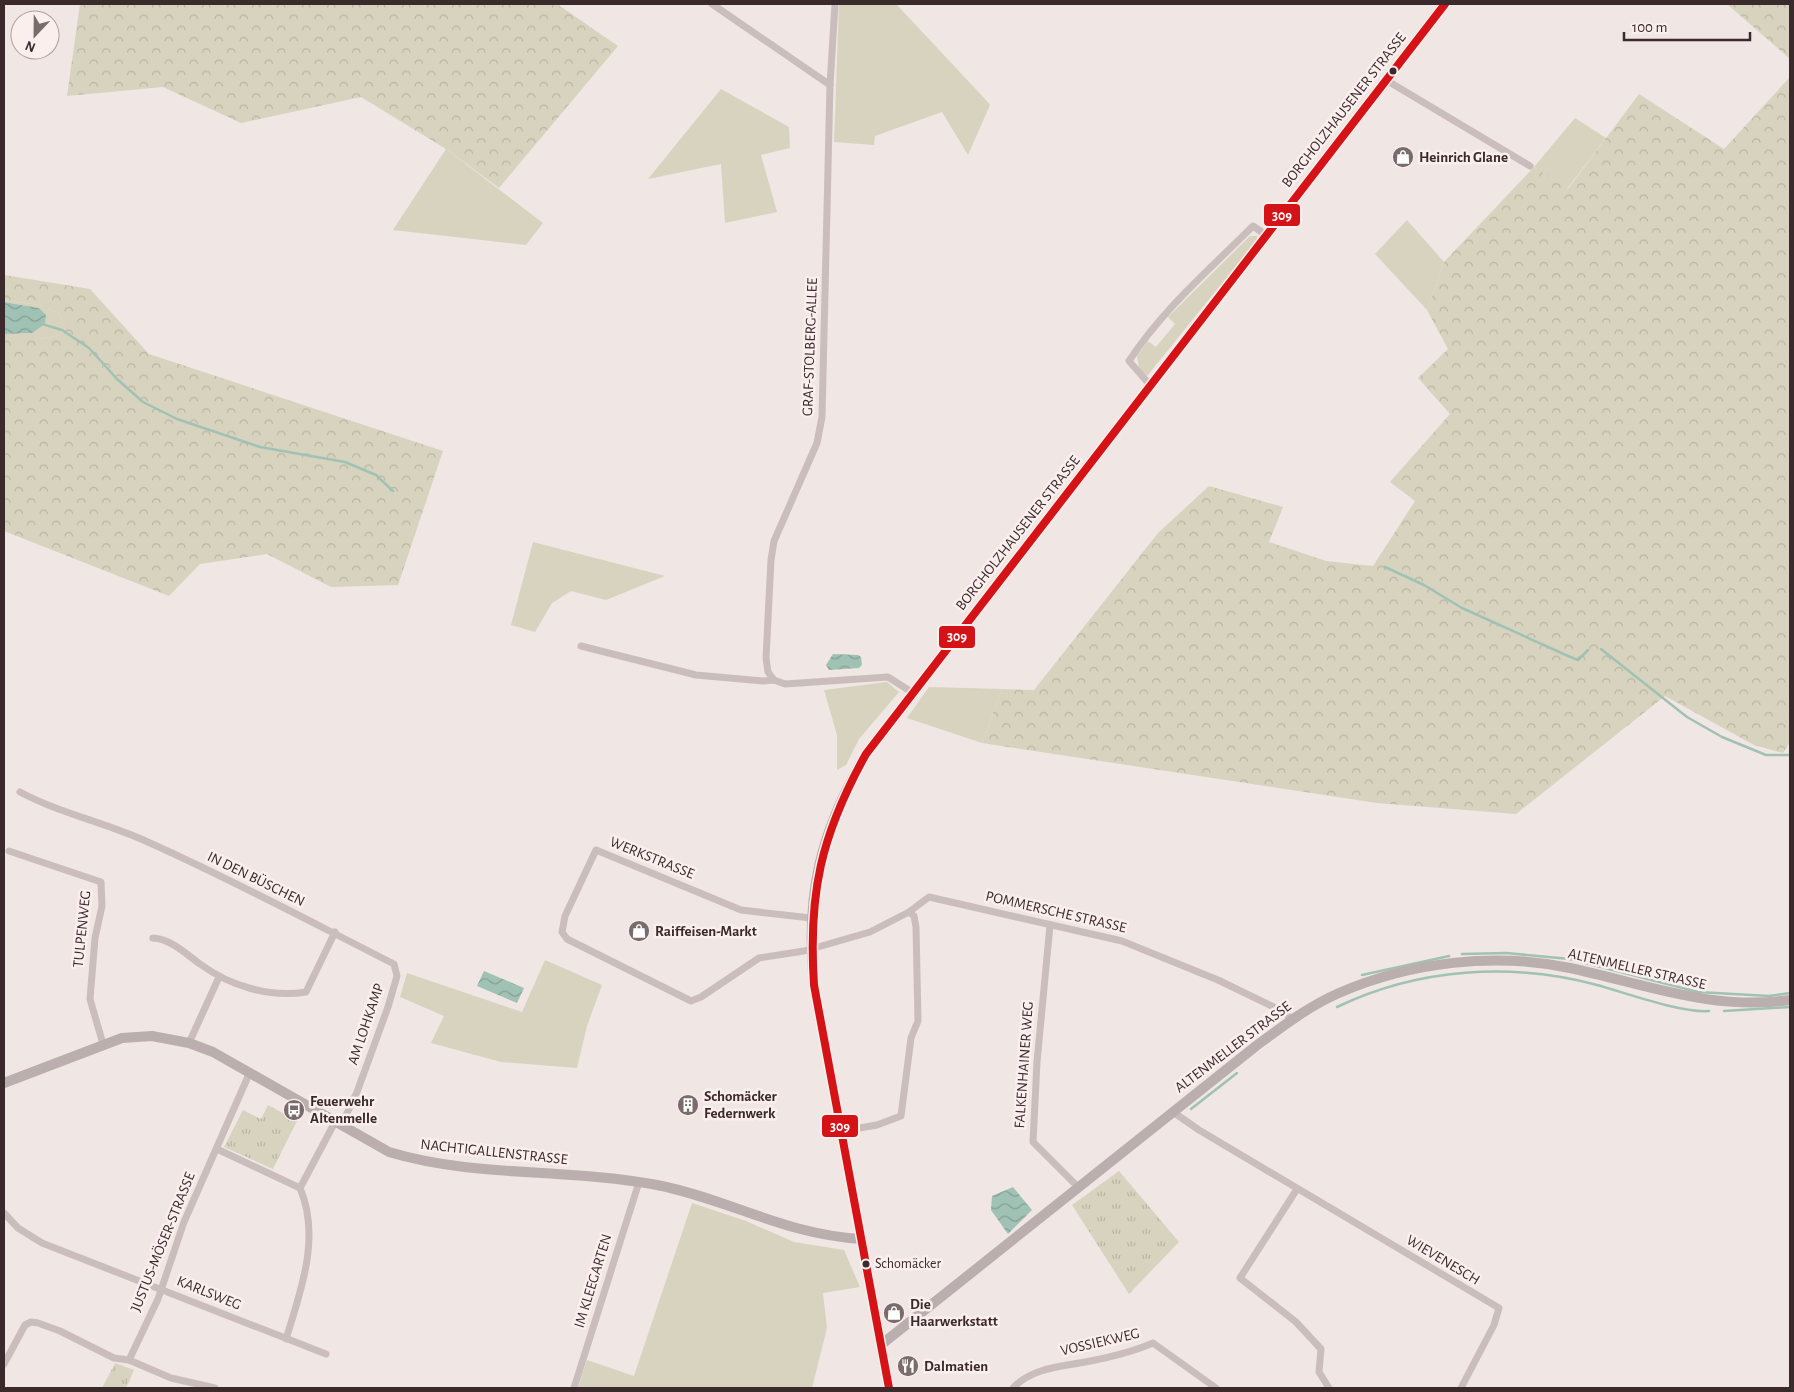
<svg xmlns="http://www.w3.org/2000/svg" width="1794" height="1392" viewBox="0 0 1794 1392" font-family="'Alegreya Sans',sans-serif">
	<style>
		.grass { fill: #d8d3be }
		.forest { fill: url(#forest-crowns) }
		.park { fill: url(#park-tufts) }
		.water { fill: url(#water-waves) }
		.lines { fill: none; stroke-linecap: round; stroke-linejoin: round }
		.stream { stroke: #a0c2b4; stroke-width: 2.5 }
		.street { stroke: #cabebd; stroke-width: 7 }
		.secondary { stroke: #baaeae; stroke-width: 10 }
		.bus-1-casing { stroke: #fbefed; stroke-width: 11 }
		.bus-1 { stroke: #d51317; stroke-width: 8 }
		.bus-dot { fill: #3b2a2c; stroke: #fbefed; stroke-width: 2 }
		.labels { text-anchor: middle; dominant-baseline: central; stroke-width: 5; stroke-linejoin: round; paint-order: stroke }
		.bus-label { font-size: 14px; fill: #3b2a2c; stroke: #fbefed; text-anchor: start }
		.street-label { font-size: 15px; fill: #3b2a2c; stroke: #fbefed }
		.poi-label { font-size: 15px; font-weight: bold; fill: #3b2a2c; stroke: #fbefed; text-anchor: start }
		.line-badge { stroke: #fbefed; stroke-width: 2 }
		.badge-label { font-size: 14px; text-anchor: middle; font-weight: bold; fill: #fff }
	</style>
	<defs>
		<pattern id="forest-crowns" width="20" height="18" patternUnits="userSpaceOnUse" patternTransform="scale(1.25)"><rect width="20" height="18" fill="#d8d3be"/><path d="M2 6a3 3 0 1 1 6 0M12 15a3 3 0 1 1 6 0" fill="none" stroke="#bab5a3"/></pattern>
		<pattern id="park-tufts" width="24" height="20" patternUnits="userSpaceOnUse" patternTransform="scale(1.25)"><rect width="24" height="20" fill="#d8d3be"/><path d="M3 7l-1-3M5 7V3M7 7l1-3M15 17l-1-3M17 17v-4M19 17l1-3" fill="none" stroke="#bab5a3"/></pattern>
		<pattern id="water-waves" width="16" height="10" patternUnits="userSpaceOnUse" patternTransform="scale(1.25)"><rect width="16" height="10" fill="#a0c2b4"/><path d="M0 5q4-4 8 0t8 0" fill="none" stroke="#849e93"/></pattern>
	</defs>
	<rect width="100%" height="100%" fill="#f0e6e4"/>
	<!-- grass -->
	<g class="grass">
		<path d="M 839,4 L 897,5 L 985,99 L 990,105 L 968,155 L 942,112 L 875,136 L 874,145 L 834,142 Z"/>
		<path d="M 721,89 L 789,127 L 790,148 L 761,155 L 777,212 L 725,223 L 721,164 L 648,179 Z"/>
		<path d="M 1575,118 L 1606,138 L 1567,189 L 1534,167 Z"/>
		<path d="M 446,149 L 543,223 L 526,245 L 393,230 Z"/>
		<path d="M 1407,220 L 1444,262 L 1427,310 L 1375,254 Z"/>
		<path d="M 1250,236 L 1257,236 L 1257,240 L 1147,376 L 1139,368 L 1137,356 L 1148,341 L 1156,347 L 1175,324 L 1168,317 Z"/>
		<path d="M 4,300 L 39,305 L 59,313 L 65,328 L 61,335 L 32,340 L 4,340 L 4,334 L 32,333 L 39,308 L 4,302 Z"/>
		<path d="M 533,542 L 665,576 L 606,600 L 571,591 L 552,603 L 535,632 L 511,625 Z"/>
		<path d="M 887,682 L 899,692 L 859,739 L 846,765 L 837,770 L 837,735 L 824,690 Z"/>
		<path d="M 929,687 L 1002,689 L 982,743 L 907,718 Z"/>
		<path d="M 545,960 L 602,985 L 587,1026 L 577,1068 L 501,1062 L 431,1043 L 444,1016 L 400,997 L 407,973 L 522,1012 Z"/>
		<path d="M 692,1203 L 746,1221 L 794,1242 L 844,1250 L 860,1287 L 823,1293 L 827,1328 L 812,1388 L 578,1388 L 587,1360 L 634,1376 Z"/>
	</g>
	<!-- forest -->
	<g class="forest">
		<path d="M 80,4 L 557,4 L 618,46 L 499,188 L 446,149 L 361,97 L 241,123 L 163,87 L 67,96 Z"/>
		<path d="M 1727,4 L 1790,4 L 1790,59 Z"/>
		<path d="M 1790,77 L 1790,742 L 1783,753 L 1754,745 L 1665,696 L 1516,814 L 1377,803 L 982,743 L 1002,689 L 1034,690 L 1158,533 L 1209,486 L 1283,507 L 1269,542 L 1326,561 L 1373,566 L 1415,501 L 1390,482 L 1450,414 L 1418,378 L 1448,349 L 1427,310 L 1444,262 L 1534,167 L 1568,189 L 1639,94 L 1724,149 Z"/>
		<path d="M 4,275 L 90,289 L 149,354 L 443,451 L 398,585 L 331,587 L 267,554 L 200,564 L 169,596 L 4,531 L 4,340 L 32,340 L 61,335 L 65,328 L 59,313 L 39,305 L 4,300 Z"/>
	</g>
	<!-- park -->
	<g class="park">
		<path d="M 268,1105 L 297,1121 L 273,1169 L 224,1147 L 243,1110 L 261,1119 Z"/>
		<path d="M 1119,1171 L 1179,1242 L 1129,1294 L 1072,1205 Z"/>
		<path d="M 115,1363 L 134,1370 L 126,1388 L 102,1388 Z"/>
	</g>
	<!-- water -->
	<g class="water">
		<path d="M 4,302 L 39,308 L 46,315 L 45,324 L 32,333 L 4,334 Z"/>
		<path d="M 833,654 L 858,655 L 861,657 L 862,665 L 859,668 L 829,670 L 826,665 Z"/>
		<path d="M 484,971 L 524,988 L 517,1003 L 477,986 Z"/>
		<path d="M 1013,1187 L 1032,1210 L 1008,1234 L 991,1210 L 992,1196 Z"/>
	</g>
	<g class="lines">
		<!-- stream -->
		<g class="stream">
			<path d="M 42,324 L 62,330 L 89,348 L 117,379 L 143,402 L 177,419 L 260,447 L 345,462 L 376,475 L 393,491"/>
			<path d="M 1385,567 L 1424,585 L 1462,608 L 1568,656 L 1578,660 L 1588,650"/>
			<path d="M 1601,649 L 1687,717 L 1722,737 L 1766,755 L 1790,755"/>
			<path d="M 1462,954 L 1506,953 L 1570,959 L 1698,992 L 1769,996 L 1790,993"/>
			<path d="M 1362,975 L 1449,956"/>
			<path d="M 1337,1007 C 1418,968 1511,962 1597,985 C 1626,993 1681,1013 1709,1011"/>
			<path d="M 1724,1011 L 1790,1007"/>
			<path d="M 1191,1109 L 1237,1073"/>
		</g>
		<!-- street -->
		<g class="street">
			<path d="M 712,4 L 830,85"/>
			<path d="M 1386,80 L 1530,166"/>
			<path d="M 1151,386 L 1129,361 C 1163,309 1210,269 1253,226 L 1266,235"/>
			<path d="M 581,646 L 696,675 L 763,681 L 774,680 L 785,684 L 888,677 L 913,693"/>
			<path d="M 774,680 L 768,672 L 766,658 L 771,560 L 774,541 L 817,443 L 822,417 L 830,85 L 835,4"/>
			<path d="M 20,792 C 61,814 108,823 150,843 C 233,880 313,923 394,964 L 397,976 L 388,1007 L 357,1092 L 341,1126"/>
			<path d="M 9,851 L 101,882 L 102,906 L 95,938 L 90,999 L 103,1044"/>
			<path d="M 811,918 L 741,910 L 596,850 L 565,916 L 562,932 L 567,939 L 691,1001 L 701,997 L 759,958 L 804,951 L 870,932 L 909,912 L 929,897 L 1122,941 L 1218,980 L 1282,1011 L 1292,1019"/>
			<path d="M 1050,925 L 1037,1062 L 1033,1142 L 1079,1188"/>
			<path d="M 153,938 C 171,939 186,954 200,964 C 230,986 270,998 306,992 L 335,932"/>
			<path d="M 189,1043 L 219,977"/>
			<path d="M 1173,1112 L 1199,1130 L 1499,1308 L 1494,1325 L 1461,1388"/>
			<path d="M 842,1131 L 877,1125 L 901,1116 L 911,1038 L 918,1021 L 916,927 L 914,916 L 909,912"/>
			<path d="M 217,1149 L 300,1188"/>
			<path d="M 1297,1189 L 1240,1278 L 1296,1322 L 1321,1349 L 1319,1372 L 1329,1388"/>
			<path d="M 4,1213 L 18,1228 L 42,1243 L 326,1354"/>
			<path d="M 286,1339 C 301,1290 321,1237 300,1188 L 335,1122"/>
			<path d="M 129,1360 L 158,1299 L 184,1222 L 250,1072"/>
			<path d="M 4,1364 L 25,1325 L 31,1322 L 38,1323 L 60,1331 L 114,1358 L 129,1360 L 171,1378 L 215,1388"/>
			<path d="M 574,1388 L 639,1182"/>
			<path d="M 1013,1388 C 1032,1368 1059,1367 1085,1362 C 1107,1358 1132,1352 1153,1343 L 1216,1388"/>
		</g>
		<!-- secondary -->
		<g class="secondary">
			<path d="M 4,1083 L 122,1038 L 152,1036 L 189,1043 L 213,1052 L 389,1152 C 475,1178 568,1168 657,1185 C 728,1199 786,1235 862,1239"/>
			<path d="M 882,1344 L 1256,1046 C 1283,1026 1309,1006 1339,993 C 1410,962 1495,952 1570,968 C 1645,984 1711,1011 1790,1000"/>
			<path d="M 889,1388 L 814,985 C 805,894 820,832 866,754 L 1445,4"/>
		</g>
		<!-- bus-1 casing -->
		<g class="bus-1-casing">
			<path id="bus-1" d="M 889,1388 L 814,985 C 808,893 821,835 866,754 L 1445,4"/>
		</g>
		<!-- bus-1 -->
		<use href="#bus-1" class="bus-1"/>
	</g>
	<!-- icons -->
	<defs>
		<g id="shop-disc" transform="scale(1.125)"><circle r="9.5" fill="#7a6c6c" stroke="#fbefed"/><path d="M-5-2.5h2.3a2.7 3.5 0 0 1 5.4 0H5L5.5 6h-11ZM-1.5-2.5h3a1.5 2.3 0 0 0-3 0Z" fill="#fff"/></g>
		<g id="building-disc" transform="scale(1.125)"><circle r="9.5" fill="#7a6c6c" stroke="#fbefed"/><path d="M-4-6H4V6H1V3H-1V6H-4ZM-2.5-4.3h1.7v1.8h-1.7ZM.8-4.3h1.7v1.8H.8ZM-2.5-1h1.7V.8h-1.7ZM.8-1h1.7V.8H.8Z" fill="#fff"/></g>
		<g id="bus-disc" transform="scale(1.125)"><circle r="9.5" fill="#7a6c6c" stroke="#fbefed"/><path d="M-5-6H5V4H4V6H2V4H-2V6H-4V4H-5ZM-3.5-4V0h7V-4ZM-3.5 1.2v1.5H-2V1.2ZM2 1.2v1.5H3.5V1.2Z" fill="#fff"/></g>
		<g id="restaurant-disc" transform="scale(1.125)"><circle r="9.5" fill="#7a6c6c" stroke="#fbefed"/><path d="M-5-6h1v4h1v-4h1v4h1v-4h1v5L-1.5 .5V6h-2V.5L-5-1ZM5-6V6H3V1.5H1.5Q1.5-4 5-6Z" fill="#fff"/></g>
	</defs>
	<g fill-rule="evenodd">
		<use href="#shop-disc" x="1403" y="157"/>
		<use href="#shop-disc" x="639" y="931"/>
		<use href="#building-disc" x="688" y="1105"/>
		<use href="#bus-disc" x="294" y="1110"/>
		<use href="#shop-disc" x="894" y="1313"/>
		<use href="#restaurant-disc" x="908" y="1366"/>
	</g>
	<!-- markers -->
	<g class="bus-dot">
		<circle cx="1393" cy="71" r="4.5"/>
		<circle cx="866" cy="1264" r="4.5"/>
	</g>
	<g class="labels">
		<!-- bus labels -->
		<g class="bus-label">
			<text x="875" y="1264">Schomäcker</text>
		</g>
		<!-- street labels -->
		<g class="street-label">
			<text transform="translate(1344 110) rotate(-52)">BORGHOLZHAUSENER STRASSE</text>
			<text transform="translate(810 347) rotate(-88)">GRAF-STOLBERG-ALLEE</text>
			<text transform="translate(1018 533) rotate(-52)">BORGHOLZHAUSENER STRASSE</text>
			<text transform="translate(652 858) rotate(22)">WERKSTRASSE</text>
			<text transform="translate(256 879) rotate(26)">IN DEN BÜSCHEN</text>
			<text transform="translate(1056 912) rotate(13)">POMMERSCHE STRASSE</text>
			<text transform="translate(82 929) rotate(-84)">TULPENWEG</text>
			<text transform="translate(1637 969) rotate(13)">ALTENMELLER STRASSE</text>
			<text transform="translate(366 1024) rotate(-71)">AM LOHKAMP</text>
			<text transform="translate(1233 1047) rotate(-37)">ALTENMELLER STRASSE</text>
			<text transform="translate(1024 1065) rotate(-86)">FALKENHAINER WEG</text>
			<text transform="translate(494 1152) rotate(6)">NACHTIGALLENSTRASSE</text>
			<text transform="translate(163 1242) rotate(-68)">JUSTUS-MÖSER-STRASSE</text>
			<text transform="translate(1443 1260) rotate(31)">WIEVENESCH</text>
			<text transform="translate(593 1281) rotate(-73)">IM KLEEGARTEN</text>
			<text transform="translate(209 1293) rotate(22)">KARLSWEG</text>
			<text transform="translate(1100 1342) rotate(-13)">VOSSIEKWEG</text>
		</g>
		<!-- poi labels -->
		<g class="poi-label">
			<text x="1419" y="157">Heinrich Glane</text>
			<text x="655" y="931">Raiffeisen-Markt</text>
			<text x="704" y="1096">Schomäcker<tspan x="704" dy="17">Federnwerk</tspan></text>
			<text x="310" y="1101">Feuerwehr<tspan x="310" dy="17">Altenmelle</tspan></text>
			<text x="910" y="1304">Die<tspan x="910" dy="17">Haarwerkstatt</tspan></text>
			<text x="924" y="1366">Dalmatien</text>
		</g>
	</g>
	<g class="line-badge">
		<rect x="1263" y="203" width="38" height="24" rx="5" fill="#d51317"/>
		<rect x="938" y="625" width="38" height="24" rx="5" fill="#d51317"/>
		<rect x="821" y="1114" width="38" height="24" rx="5" fill="#d51317"/>
	</g>
	<g class="badge-label">
		<text x="1282" y="220">309</text>
		<text x="957" y="641">309</text>
		<text x="840" y="1131">309</text>
	</g>
	<!-- border -->
	<rect width="1794" height="1392" fill="none" stroke="#3b2a2c" stroke-width="10"/>
	<!-- north arrow -->
	<g transform="translate(35 35) rotate(202)"><circle r="24" fill="#fbefed" stroke="#aea0a0"/>
	<path d="M0-4L9 19L0 12L-9 19Z" fill="#7a6c6c"/>
	<text y="-8" font-size="14" font-weight="bold" text-anchor="middle" fill="#3b2a2c">N</text>
	</g>
	<!-- scale -->
	<path d="M1624 32v8h126v-8" fill="none" stroke="#3b2a2c" stroke-width="2.5"/>
	<text x="1632" y="32" font-size="15" fill="#3b2a2c" stroke="#fbefed" stroke-width="4" paint-order="stroke">100 m</text>
</svg>
